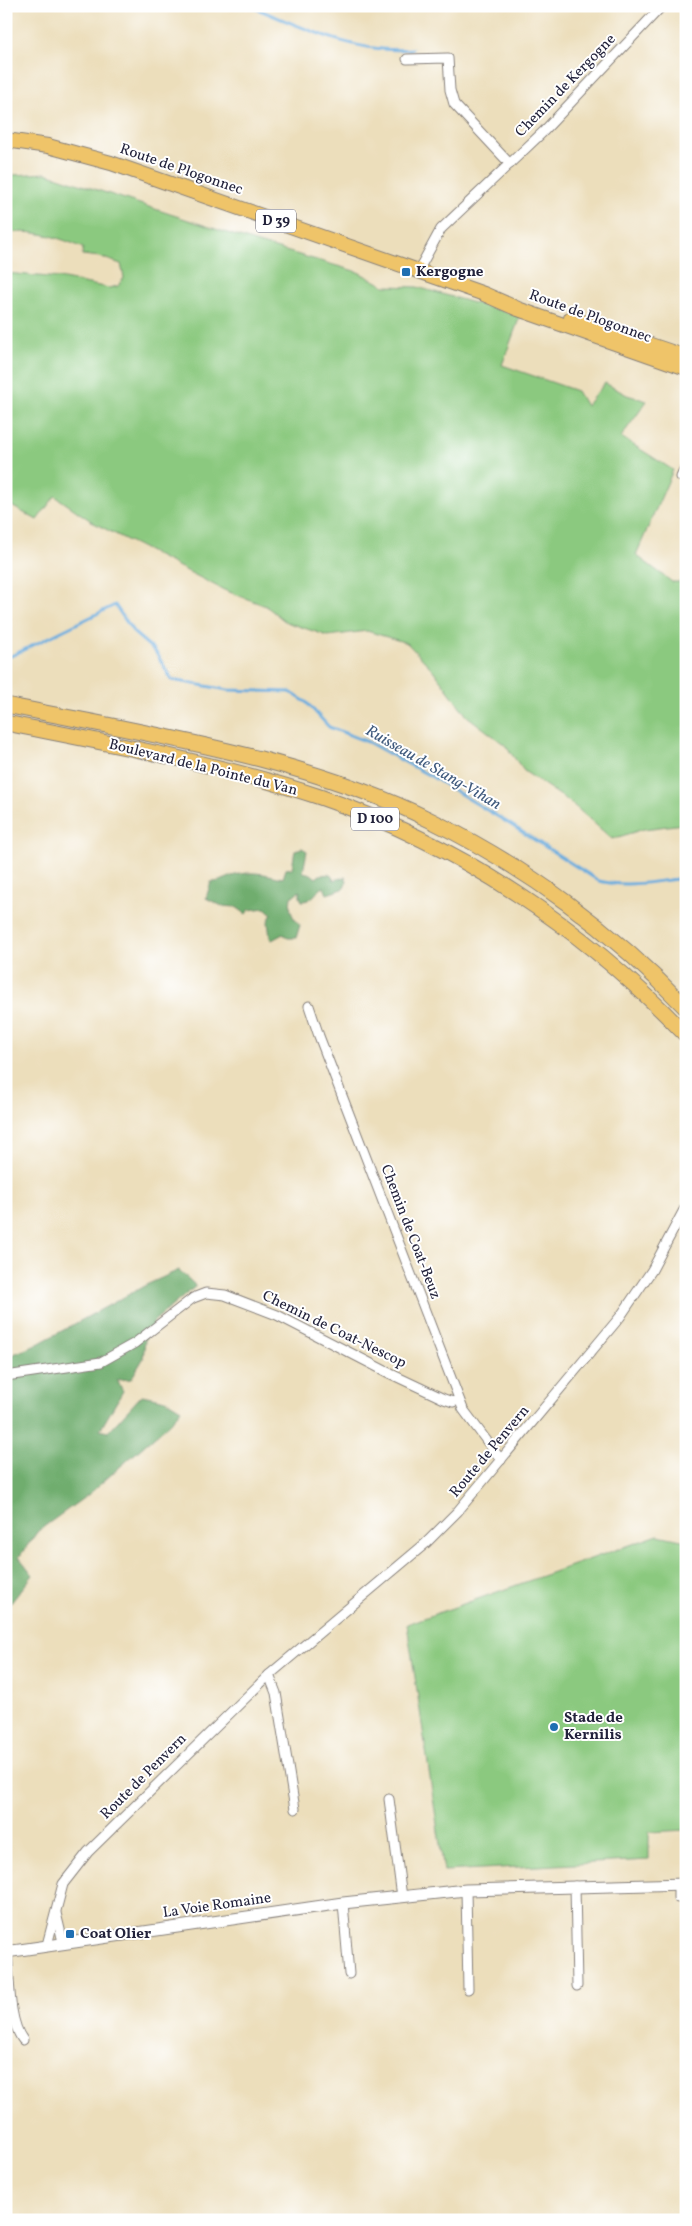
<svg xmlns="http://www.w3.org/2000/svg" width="692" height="2226" viewBox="0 0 692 2226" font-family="Vollkorn,serif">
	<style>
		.green { fill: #8bc97f; stroke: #56765d }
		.forest { fill: #70ad6e; stroke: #496854 }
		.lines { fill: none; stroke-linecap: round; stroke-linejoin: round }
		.stream { stroke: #6aaddf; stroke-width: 3 }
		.minor-casing { stroke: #87807b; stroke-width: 11 }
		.tertiary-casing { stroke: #87807b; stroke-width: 13 }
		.primary-casing { stroke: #87807b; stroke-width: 16 }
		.trunk-casing { stroke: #87807b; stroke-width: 17 }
		.minor { stroke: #fff; stroke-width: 9 }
		.tertiary { stroke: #fff; stroke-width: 11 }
		.primary { stroke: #efc469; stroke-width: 14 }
		.trunk { stroke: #efc469; stroke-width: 15 }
		.poi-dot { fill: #1f6fb2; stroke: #fff; stroke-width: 2 }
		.labels { text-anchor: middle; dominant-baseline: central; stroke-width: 4; stroke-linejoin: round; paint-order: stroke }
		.shield { fill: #fff; stroke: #646476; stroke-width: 1 }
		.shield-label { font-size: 14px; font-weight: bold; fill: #22223b }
		.street-label { font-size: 15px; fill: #22223b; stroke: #fff }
		.poi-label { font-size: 15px; font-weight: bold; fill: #22223b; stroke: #fff; text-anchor: start }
		.water-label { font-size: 16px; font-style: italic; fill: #3f5a7d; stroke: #fff }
	</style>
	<rect width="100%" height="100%" fill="#fff"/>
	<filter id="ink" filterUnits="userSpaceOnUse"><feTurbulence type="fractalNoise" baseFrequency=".02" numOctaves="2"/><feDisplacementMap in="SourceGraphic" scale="10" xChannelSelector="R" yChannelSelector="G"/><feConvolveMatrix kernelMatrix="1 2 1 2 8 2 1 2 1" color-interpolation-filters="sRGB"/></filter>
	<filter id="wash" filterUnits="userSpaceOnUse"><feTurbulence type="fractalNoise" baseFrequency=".0096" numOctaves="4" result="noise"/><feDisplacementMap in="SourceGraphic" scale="20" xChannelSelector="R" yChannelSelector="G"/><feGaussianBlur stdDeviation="1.12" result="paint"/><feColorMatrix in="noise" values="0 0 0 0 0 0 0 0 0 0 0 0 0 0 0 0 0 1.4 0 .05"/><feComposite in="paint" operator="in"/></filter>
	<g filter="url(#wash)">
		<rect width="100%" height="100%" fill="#ecdebb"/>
		<!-- green -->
		<g class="green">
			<path d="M 6,170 L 14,175 L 46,173 L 258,243 L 358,272 L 385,286 L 417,287 L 520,316 L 502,365 L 577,391 L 586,406 L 605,383 L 627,395 L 647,401 L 621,437 L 673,470 L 636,555 L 672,582 L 686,582 L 686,843 L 683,824 L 644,829 L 612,839 L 570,802 L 524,771 L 505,745 L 467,716 L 433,670 L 407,643 L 367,631 L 328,636 L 286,622 L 266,606 L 224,590 L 94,523 L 55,496 L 37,520 L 6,503 L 6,273 L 59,278 L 109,288 L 118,286 L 124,278 L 121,264 L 100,257 L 82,255 L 83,248 C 62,238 29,228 6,234 Z"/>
			<path d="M 658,1535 L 686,1541 L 686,1830 L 649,1832 L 649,1860 L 444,1871 L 407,1624 Z"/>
		</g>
		<!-- forest -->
		<g class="forest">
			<path d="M 302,848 L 307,851 L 303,872 L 311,874 L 316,878 L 320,875 L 330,874 L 334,880 L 345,877 L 347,881 L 343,889 L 327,894 L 324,887 C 314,892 314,901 302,901 L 300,897 L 300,891 L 291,897 C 289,910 291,916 300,925 L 296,938 L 288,938 L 283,934 L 272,940 L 270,938 L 268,921 L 272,914 L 265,908 L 249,910 L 246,914 L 236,907 L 222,906 L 206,898 L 211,882 C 224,882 228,876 240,874 C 256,871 268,875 283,878 L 286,869 L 292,868 L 295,850 Z"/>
			<path d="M 179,1270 L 196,1286 L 154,1321 L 145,1340 L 143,1359 L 131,1379 L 117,1380 L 123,1391 L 100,1430 L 108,1432 L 142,1395 L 166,1400 L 181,1409 L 170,1423 L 89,1494 L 38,1531 L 19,1557 L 33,1575 L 6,1609 L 6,1357 L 34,1346 L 146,1285 Z"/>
		</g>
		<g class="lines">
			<!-- stream -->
			<g class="stream">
				<path d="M 250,6 C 300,26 357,55 412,49"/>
				<path d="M 6,656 L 11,656 L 115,605 L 134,633 L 155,651 L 172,680 L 228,690 L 290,692 L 306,702 L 329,727 L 368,742 L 434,778 L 505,821 L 599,881 C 627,888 657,881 686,878"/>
			</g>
		</g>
	</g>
	<g filter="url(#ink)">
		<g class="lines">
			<!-- minor casing -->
			<g class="minor-casing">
				<g id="minor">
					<path d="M 407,59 L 448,58 L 450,90 L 454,104 L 510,164"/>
					<path d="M 418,271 L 441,229 L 543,132 L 662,6"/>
					<path d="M 681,477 L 686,466"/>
					<path d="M 309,1006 L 319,1036 L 463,1409 L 501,1460"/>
					<path d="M 6,1376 L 101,1362 L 135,1343 L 193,1298 L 206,1293 L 225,1295 L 277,1315 L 391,1374 L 444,1399 L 453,1402 L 459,1400"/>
					<path d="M 269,1675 L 276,1693 L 295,1809"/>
					<path d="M 389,1799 L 402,1897"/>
					<path d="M 678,1884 L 678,1898"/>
					<path d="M 575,1886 L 577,1986"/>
					<path d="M 466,1890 L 468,1989"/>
					<path d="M 343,1903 L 349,1974"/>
					<path d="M 56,1913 L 63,1942"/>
					<path d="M 47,1945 L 63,1884 L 88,1852 L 269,1675 L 426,1543 L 458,1511 L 620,1317 L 652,1270 L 686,1206"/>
					<path d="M 7,1952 C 10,1977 8,2021 23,2040"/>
				</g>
			</g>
			<!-- tertiary casing -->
			<g class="tertiary-casing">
				<path id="tertiary" d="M 6,1952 L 343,1903 L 466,1890 L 686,1884"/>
			</g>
			<!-- primary casing -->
			<g class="primary-casing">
				<g id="primary">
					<path d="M 6,140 L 48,146 L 111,163 L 484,294 L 518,309 L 686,368"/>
					<path d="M 571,318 L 686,357"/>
				</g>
			</g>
			<!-- trunk casing -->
			<g class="trunk-casing">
				<g id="trunk">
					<path d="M 6,705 C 146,734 304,757 432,821 C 526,867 614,932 686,1008"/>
					<path d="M 6,723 C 111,744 218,763 320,797 C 460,845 584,928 686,1035"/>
				</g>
			</g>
			<!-- minor -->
			<use href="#minor" class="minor"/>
			<!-- tertiary -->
			<use href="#tertiary" class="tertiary"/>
			<!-- primary -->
			<use href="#primary" class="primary"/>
			<!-- trunk -->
			<use href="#trunk" class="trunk"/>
		</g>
	</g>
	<!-- markers -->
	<g class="poi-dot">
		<rect x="401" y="267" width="10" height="10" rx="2.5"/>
		<circle cx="554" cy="1727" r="5"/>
		<rect x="65" y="1929" width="10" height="10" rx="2.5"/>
	</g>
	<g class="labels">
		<!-- shield labels -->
		<g class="shield">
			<rect x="256" y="209.5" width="40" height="23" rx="4"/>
			<rect x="351" y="807.5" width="48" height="23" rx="4"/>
		</g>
		<g class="shield-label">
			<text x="276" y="221">D 39</text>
			<text x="375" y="819">D 100</text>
		</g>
		<!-- street labels -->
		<g class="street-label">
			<text transform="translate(566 86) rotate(-46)">Chemin de Kergogne</text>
			<text transform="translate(181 170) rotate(19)">Route de Plogonnec</text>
			<text transform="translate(590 317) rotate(20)">Route de Plogonnec</text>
			<text transform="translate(203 768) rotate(14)">Boulevard de la Pointe du Van</text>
			<text transform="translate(410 1232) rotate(69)">Chemin de Coat-Beuz</text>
			<text transform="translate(334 1330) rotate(26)">Chemin de Coat-Nescop</text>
			<text transform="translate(490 1452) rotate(-50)">Route de Penvern</text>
			<text transform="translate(144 1777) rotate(-45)">Route de Penvern</text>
			<text transform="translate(217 1906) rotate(-8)">La Voie Romaine</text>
		</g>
		<!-- poi labels -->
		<g class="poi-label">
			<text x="416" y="272">Kergogne</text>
			<text x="564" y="1718">Stade de<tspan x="564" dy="17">Kernilis</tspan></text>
			<text x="80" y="1934">Coat Olier</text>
		</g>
		<!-- water labels -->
		<g class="water-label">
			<text transform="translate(433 768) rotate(30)">Ruisseau de Stang-Vihan</text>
		</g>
	</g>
	<!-- margin -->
	<rect width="692" height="2226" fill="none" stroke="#fff" stroke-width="25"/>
</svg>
